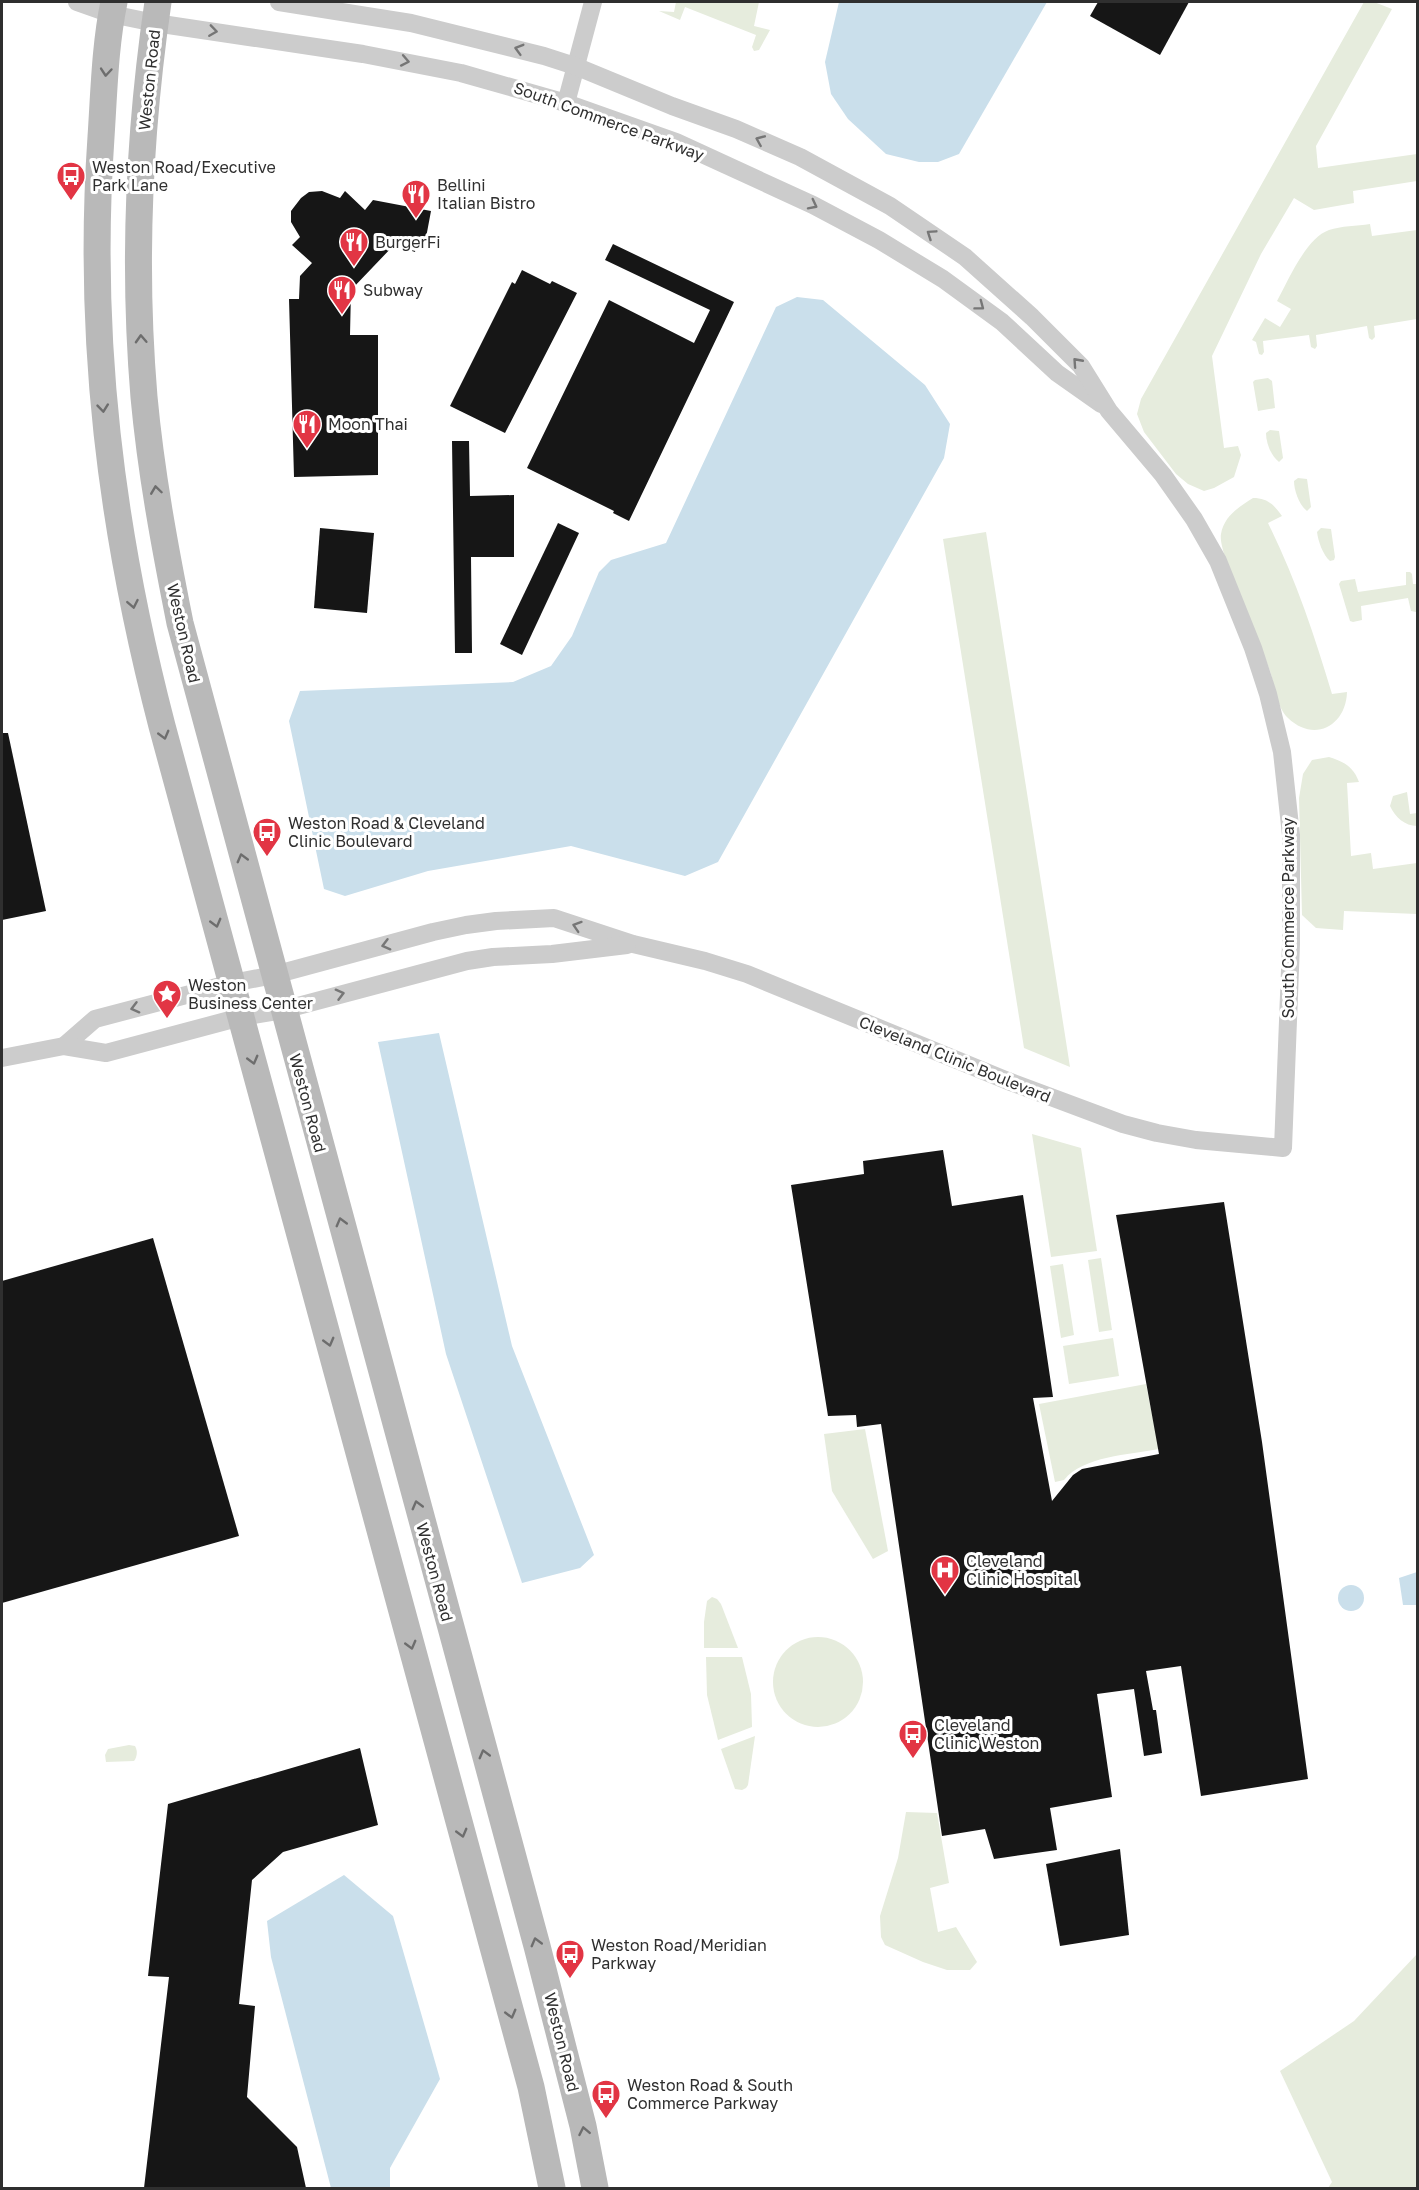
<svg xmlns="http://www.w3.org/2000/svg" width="1419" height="2190" viewBox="0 0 1419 2190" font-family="'Golos Text',sans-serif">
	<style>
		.green { fill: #e6ecdd }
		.water { fill: #cadfeb }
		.building { fill: #161616 }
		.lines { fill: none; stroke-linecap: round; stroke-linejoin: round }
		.minor { stroke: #ccc; stroke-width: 18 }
		.secondary { stroke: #b9b9b9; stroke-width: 27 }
		.oneway { stroke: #767676 }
		.oneway2 { stroke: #6d6d6d }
		.labels { text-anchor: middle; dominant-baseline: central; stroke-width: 6; stroke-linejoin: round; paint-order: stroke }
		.street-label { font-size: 16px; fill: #2f2f2f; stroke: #fff }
		.poi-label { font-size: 16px; fill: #2f2f2f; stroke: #fff; text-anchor: start }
	</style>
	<rect width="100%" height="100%" fill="#fff"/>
	<!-- green -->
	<g class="green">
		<path d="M 676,2 L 759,2 L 754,26 L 770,30 L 759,50 L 754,51 L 752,47 L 756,35 L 685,7 L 680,20 L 659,11 L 674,12 Z"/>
		<path d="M 1364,2 L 1374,2 L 1392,9 L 1316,146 L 1318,168 L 1417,154 L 1417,181 L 1353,191 L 1354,203 L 1314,210 L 1294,198 L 1261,254 L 1212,356 L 1224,448 L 1238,446 L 1241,455 L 1234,477 L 1214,488 L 1204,491 L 1188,484 L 1176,474 L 1144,432 L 1137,414 L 1141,399 Z"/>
		<path d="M 1370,224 L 1372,236 L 1417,230 L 1417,319 L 1374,326 L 1375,337 L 1372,340 L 1369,338 L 1367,326 L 1316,335 L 1317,346 L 1315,349 L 1311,347 L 1309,335 L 1263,341 L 1264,352 L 1262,355 L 1259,354 L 1256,342 L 1252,340 L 1265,318 L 1280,327 L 1291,309 L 1277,301 C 1288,281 1306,238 1329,230 C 1341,226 1357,226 1370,224 Z"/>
		<path d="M 1268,378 L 1272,381 L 1275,408 L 1258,411 L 1253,382 L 1255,380 Z"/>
		<path d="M 1270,430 L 1279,431 L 1283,458 L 1279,462 C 1271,456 1266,443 1266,433 Z"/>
		<path d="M 1298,478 L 1307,479 L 1311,507 L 1307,511 C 1299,505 1294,490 1294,481 Z"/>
		<path d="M 1253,498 C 1268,498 1274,505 1282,516 L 1268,523 C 1296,580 1314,634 1332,694 L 1347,692 C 1346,726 1314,743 1288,718 C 1276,706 1275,686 1270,671 C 1262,645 1217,553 1221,534 C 1224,516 1239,507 1253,498 Z"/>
		<path d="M 1321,528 L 1331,529 L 1335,557 L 1334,560 L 1330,561 C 1323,555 1318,541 1317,532 Z"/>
		<path d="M 986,532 L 1070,1067 L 1024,1048 L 943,539 Z"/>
		<path d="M 1406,572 L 1410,572 L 1412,574 L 1413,584 L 1417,584 L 1416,612 L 1411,611 L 1408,598 L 1361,606 L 1362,620 L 1353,622 L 1350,621 L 1339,584 L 1341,581 L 1355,579 L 1358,592 L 1406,585 Z"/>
		<path d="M 1329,757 C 1344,762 1353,766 1359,782 L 1347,783 L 1351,856 L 1371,853 L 1373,869 L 1417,863 L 1417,914 L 1344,911 L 1343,930 L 1316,928 L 1302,915 L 1299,798 L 1303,774 L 1312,760 Z"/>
		<path d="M 1407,792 L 1410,814 L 1417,813 L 1417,826 C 1405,826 1395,817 1390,806 L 1393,796 Z"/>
		<path d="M 1032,1134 L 1081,1148 L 1097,1251 L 1051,1257 Z"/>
		<path d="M 1101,1258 L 1112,1330 L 1099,1332 L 1088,1260 Z"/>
		<path d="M 1063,1264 L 1074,1335 L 1061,1338 L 1050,1266 Z"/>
		<path d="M 1113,1338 L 1119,1376 L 1069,1384 L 1063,1346 Z"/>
		<path d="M 1146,1384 L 1159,1449 C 1129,1455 1083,1456 1064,1480 L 1055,1482 L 1039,1404 Z"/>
		<path d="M 865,1429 L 888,1551 L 873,1559 L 832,1491 L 824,1434 Z"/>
		<path d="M 712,1597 L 717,1599 L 721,1604 L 738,1648 L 704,1648 L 704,1622 L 707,1601 Z"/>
		<circle cx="818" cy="1682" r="45"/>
		<path d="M 706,1657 L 742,1657 L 751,1694 L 752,1727 L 718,1740 L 707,1695 Z"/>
		<path d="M 755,1736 L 748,1785 L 746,1788 L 742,1790 L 735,1789 L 721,1749 Z"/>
		<path d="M 129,1745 L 135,1746 C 138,1751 137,1757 134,1761 L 106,1762 L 105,1755 L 108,1749 Z"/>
		<path d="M 906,1812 L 937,1813 L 949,1883 L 930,1888 L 938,1932 L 956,1927 L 977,1962 L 970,1970 L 947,1970 L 923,1962 L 885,1945 L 881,1937 L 880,1916 L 898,1858 Z"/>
		<path d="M 1417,1954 L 1417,2188 L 1328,2188 L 1332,2182 L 1280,2071 L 1354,2021 Z"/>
	</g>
	<!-- water -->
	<g class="water">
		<path d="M 839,2 L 1047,2 L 959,154 L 938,162 L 919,162 L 886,154 L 848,119 L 831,94 L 825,62 Z"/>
		<path d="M 797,297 L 823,300 L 925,385 L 950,424 L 944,458 L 718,862 L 685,876 L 571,846 L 428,871 L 345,896 L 324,889 L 289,721 L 300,691 L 513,682 L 551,666 L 572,636 L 599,572 L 611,560 L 666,543 L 776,307 Z"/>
		<path d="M 439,1033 L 512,1346 L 594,1555 L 580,1568 L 522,1583 L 446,1354 L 378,1042 Z"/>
		<path d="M 1417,1572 L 1417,1605 L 1403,1605 L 1399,1578 Z"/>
		<circle cx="1351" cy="1598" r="13"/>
		<path d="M 344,1875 L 393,1916 L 440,2079 L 390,2168 L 390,2188 L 331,2188 L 271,1957 L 267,1921 Z"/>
	</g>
	<!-- building -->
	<g class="building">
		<path d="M 1098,2 L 1189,2 L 1160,55 L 1090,16 Z"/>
		<path d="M 322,191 L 340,198 L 345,191 L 365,210 L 373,200 L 431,211 L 425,243 L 417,242 L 415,252 L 394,245 L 351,290 L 350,335 L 378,335 L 378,475 L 294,477 L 289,299 L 299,299 L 300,276 L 312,263 L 292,245 L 300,237 L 291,222 L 291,211 L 301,198 L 309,192 Z"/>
		<path d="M 613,244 L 734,302 L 629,521 L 613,513 L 614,511 L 527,468 L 609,300 L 694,343 L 710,310 L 605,260 Z"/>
		<path d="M 522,270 L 550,284 L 552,281 L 577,293 L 505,433 L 450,406 L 512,282 L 515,284 Z"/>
		<path d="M 452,441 L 469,441 L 470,496 L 514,495 L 514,557 L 471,557 L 472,653 L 455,653 Z"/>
		<path d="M 558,523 L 579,533 L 522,655 L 500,644 Z"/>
		<path d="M 320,528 L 374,533 L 367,613 L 314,608 Z"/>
		<path d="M 2,733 L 8,733 L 46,911 L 2,920 Z"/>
		<path d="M 943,1150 L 952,1206 L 1023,1195 L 1053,1397 L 1033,1398 L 1052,1501 L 1073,1475 L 1082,1469 L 1159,1454 L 1116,1215 L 1224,1202 L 1262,1442 L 1308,1779 L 1201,1796 L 1181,1666 L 1146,1671 L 1153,1710 L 1156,1710 L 1162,1753 L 1144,1756 L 1134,1689 L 1097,1694 L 1112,1797 L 1050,1808 L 1057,1850 L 994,1859 L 985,1829 L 942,1836 L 881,1424 L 857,1427 L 856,1415 L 828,1416 L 791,1185 L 864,1174 L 863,1161 Z"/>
		<path d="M 153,1238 L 239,1536 L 2,1603 L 2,1281 Z"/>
		<path d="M 360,1748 L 378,1825 L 283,1852 L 252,1880 L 239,2004 L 255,2006 L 247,2097 L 297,2147 L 306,2188 L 144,2188 L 169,1977 L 148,1976 L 168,1804 Z"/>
		<path d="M 1120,1849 L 1129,1935 L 1060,1946 L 1046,1864 Z"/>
	</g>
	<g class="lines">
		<!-- minor -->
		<g class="minor">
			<path d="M 77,2 L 111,14 L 155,23 L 363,54 L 461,73 L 566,103 L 676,142 L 813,205 L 879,240 L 943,279 L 1002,322 L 1057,373 L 1101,404"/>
			<path d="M 566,103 L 593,2"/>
			<path d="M 64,1046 L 95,1019 L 232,983 L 274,975 L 433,932 L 466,925 L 496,921 L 554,918 L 633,944 L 705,961 L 747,974 L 1008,1081 L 1123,1124 L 1157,1133 L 1196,1140 L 1283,1148 L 1291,944 L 1291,835 L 1282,752 L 1268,694 L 1253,648 L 1218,561 L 1194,519 L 1163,475 L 1109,411 L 1081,366 L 1032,317 L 965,257 L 890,206 L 800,157 L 736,129 L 672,106 L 575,66 L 544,56 L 411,23 L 279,2"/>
			<path d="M 2,1058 L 64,1046 L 106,1053 L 241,1017 L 283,1010 L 467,961 L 493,957 L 552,954 L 627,945"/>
		</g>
		<!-- secondary -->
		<g class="secondary">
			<path d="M 114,2 C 105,45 104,92 101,137 C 87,339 111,530 162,726 L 496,1958 L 531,2087 L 552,2188"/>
			<path d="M 158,2 C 139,132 133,266 144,397 C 151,473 165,548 180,623 L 537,1946 L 583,2126 L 595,2188"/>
		</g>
	</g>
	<!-- one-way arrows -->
	<defs><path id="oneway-chevron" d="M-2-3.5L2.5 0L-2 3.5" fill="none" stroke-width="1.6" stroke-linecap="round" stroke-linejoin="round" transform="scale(1.5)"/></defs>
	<g class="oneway">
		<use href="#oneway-chevron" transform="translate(213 31) rotate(8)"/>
		<use href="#oneway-chevron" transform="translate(519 49) rotate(-164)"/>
		<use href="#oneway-chevron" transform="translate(405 61) rotate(11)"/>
		<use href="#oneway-chevron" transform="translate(760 140) rotate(-157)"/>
		<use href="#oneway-chevron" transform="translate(813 205) rotate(27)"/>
		<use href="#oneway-chevron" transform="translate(931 234) rotate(-146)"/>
		<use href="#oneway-chevron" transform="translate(980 306) rotate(37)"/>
		<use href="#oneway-chevron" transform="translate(1077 362) rotate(-132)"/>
		<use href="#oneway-chevron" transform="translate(577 926) rotate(-162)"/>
		<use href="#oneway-chevron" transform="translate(386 945) rotate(165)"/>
		<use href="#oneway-chevron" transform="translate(340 994) rotate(-15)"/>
		<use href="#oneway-chevron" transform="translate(135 1008) rotate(165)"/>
	</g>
	<g class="oneway2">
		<use href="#oneway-chevron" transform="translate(106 72) rotate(95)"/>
		<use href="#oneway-chevron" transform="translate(141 339) rotate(-93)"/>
		<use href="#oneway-chevron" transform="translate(103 408) rotate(84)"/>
		<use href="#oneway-chevron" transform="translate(156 490) rotate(-98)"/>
		<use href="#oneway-chevron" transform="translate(133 604) rotate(79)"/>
		<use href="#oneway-chevron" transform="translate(164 735) rotate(75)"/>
		<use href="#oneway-chevron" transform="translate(242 858) rotate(-105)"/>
		<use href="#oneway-chevron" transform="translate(216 923) rotate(75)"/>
		<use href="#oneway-chevron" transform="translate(253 1060) rotate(75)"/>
		<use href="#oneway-chevron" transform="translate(341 1222) rotate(-105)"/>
		<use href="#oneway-chevron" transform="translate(329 1342) rotate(75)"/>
		<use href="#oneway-chevron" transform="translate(417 1505) rotate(-105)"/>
		<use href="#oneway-chevron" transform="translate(411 1645) rotate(75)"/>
		<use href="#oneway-chevron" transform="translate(484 1754) rotate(-105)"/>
		<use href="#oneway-chevron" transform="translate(462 1833) rotate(75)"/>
		<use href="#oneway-chevron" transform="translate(536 1942) rotate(-105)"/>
		<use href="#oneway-chevron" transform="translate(511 2014) rotate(75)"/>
		<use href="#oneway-chevron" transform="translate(584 2131) rotate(-101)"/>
	</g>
	<!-- icons -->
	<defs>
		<g id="bus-pin" transform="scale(1.5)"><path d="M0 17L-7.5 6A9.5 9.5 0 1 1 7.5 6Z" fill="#e23544" stroke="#fff"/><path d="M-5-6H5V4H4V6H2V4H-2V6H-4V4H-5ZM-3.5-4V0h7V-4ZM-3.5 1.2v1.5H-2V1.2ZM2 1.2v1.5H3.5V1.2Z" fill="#fff"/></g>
		<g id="restaurant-pin" transform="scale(1.5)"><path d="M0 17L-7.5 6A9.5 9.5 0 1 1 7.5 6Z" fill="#e23544" stroke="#fff"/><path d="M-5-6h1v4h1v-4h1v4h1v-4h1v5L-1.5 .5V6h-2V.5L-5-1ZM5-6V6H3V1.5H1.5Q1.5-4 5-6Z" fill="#fff"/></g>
		<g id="sight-pin" transform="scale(1.5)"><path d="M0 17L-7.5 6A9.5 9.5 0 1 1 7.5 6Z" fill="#e23544" stroke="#fff"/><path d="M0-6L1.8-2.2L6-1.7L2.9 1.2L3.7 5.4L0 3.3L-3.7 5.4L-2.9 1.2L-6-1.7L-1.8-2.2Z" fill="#fff"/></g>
		<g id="hospital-pin" transform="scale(1.5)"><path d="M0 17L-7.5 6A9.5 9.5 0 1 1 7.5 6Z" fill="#e23544" stroke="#fff"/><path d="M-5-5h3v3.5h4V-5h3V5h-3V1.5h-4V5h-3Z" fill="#fff"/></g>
	</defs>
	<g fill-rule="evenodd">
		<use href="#bus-pin" x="71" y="176"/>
		<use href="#restaurant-pin" x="416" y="194"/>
		<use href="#restaurant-pin" x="354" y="242"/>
		<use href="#restaurant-pin" x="342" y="290"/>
		<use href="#restaurant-pin" x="307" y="424"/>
		<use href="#bus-pin" x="267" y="832"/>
		<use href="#sight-pin" x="167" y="994"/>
		<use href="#hospital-pin" x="945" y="1570"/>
		<use href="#bus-pin" x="913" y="1734"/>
		<use href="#bus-pin" x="570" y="1954"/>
		<use href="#bus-pin" x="606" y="2094"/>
	</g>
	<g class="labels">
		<!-- street labels -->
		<g class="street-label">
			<text transform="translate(149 80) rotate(-84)">Weston Road</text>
			<text transform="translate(609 121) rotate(20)">South Commerce Parkway</text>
			<text transform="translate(184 633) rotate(77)">Weston Road</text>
			<text transform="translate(1288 918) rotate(-90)">South Commerce Parkway</text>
			<text transform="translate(955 1059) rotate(22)">Cleveland Clinic Boulevard</text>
			<text transform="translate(308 1103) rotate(75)">Weston Road</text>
			<text transform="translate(435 1572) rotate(75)">Weston Road</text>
			<text transform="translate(562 2042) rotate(76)">Weston Road</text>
		</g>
		<!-- poi labels -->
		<g class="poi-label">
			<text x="92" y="167">Weston Road/Executive<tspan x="92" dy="18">Park Lane</tspan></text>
			<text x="437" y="185">Bellini<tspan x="437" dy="18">Italian Bistro</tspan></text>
			<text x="375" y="242">BurgerFi</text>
			<text x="363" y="290">Subway</text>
			<text x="328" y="424">Moon Thai</text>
			<text x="288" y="823">Weston Road &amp; Cleveland<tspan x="288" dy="18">Clinic Boulevard</tspan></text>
			<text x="188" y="985">Weston<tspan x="188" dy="18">Business Center</tspan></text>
			<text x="966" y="1561">Cleveland<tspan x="966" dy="18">Clinic Hospital</tspan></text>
			<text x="934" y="1725">Cleveland<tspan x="934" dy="18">Clinic Weston</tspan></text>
			<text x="591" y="1945">Weston Road/Meridian<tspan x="591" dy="18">Parkway</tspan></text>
			<text x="627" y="2085">Weston Road &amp; South<tspan x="627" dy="18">Commerce Parkway</tspan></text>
		</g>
	</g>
	<!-- border -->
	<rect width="1419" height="2190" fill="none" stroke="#2f2f2f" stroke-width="6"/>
</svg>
